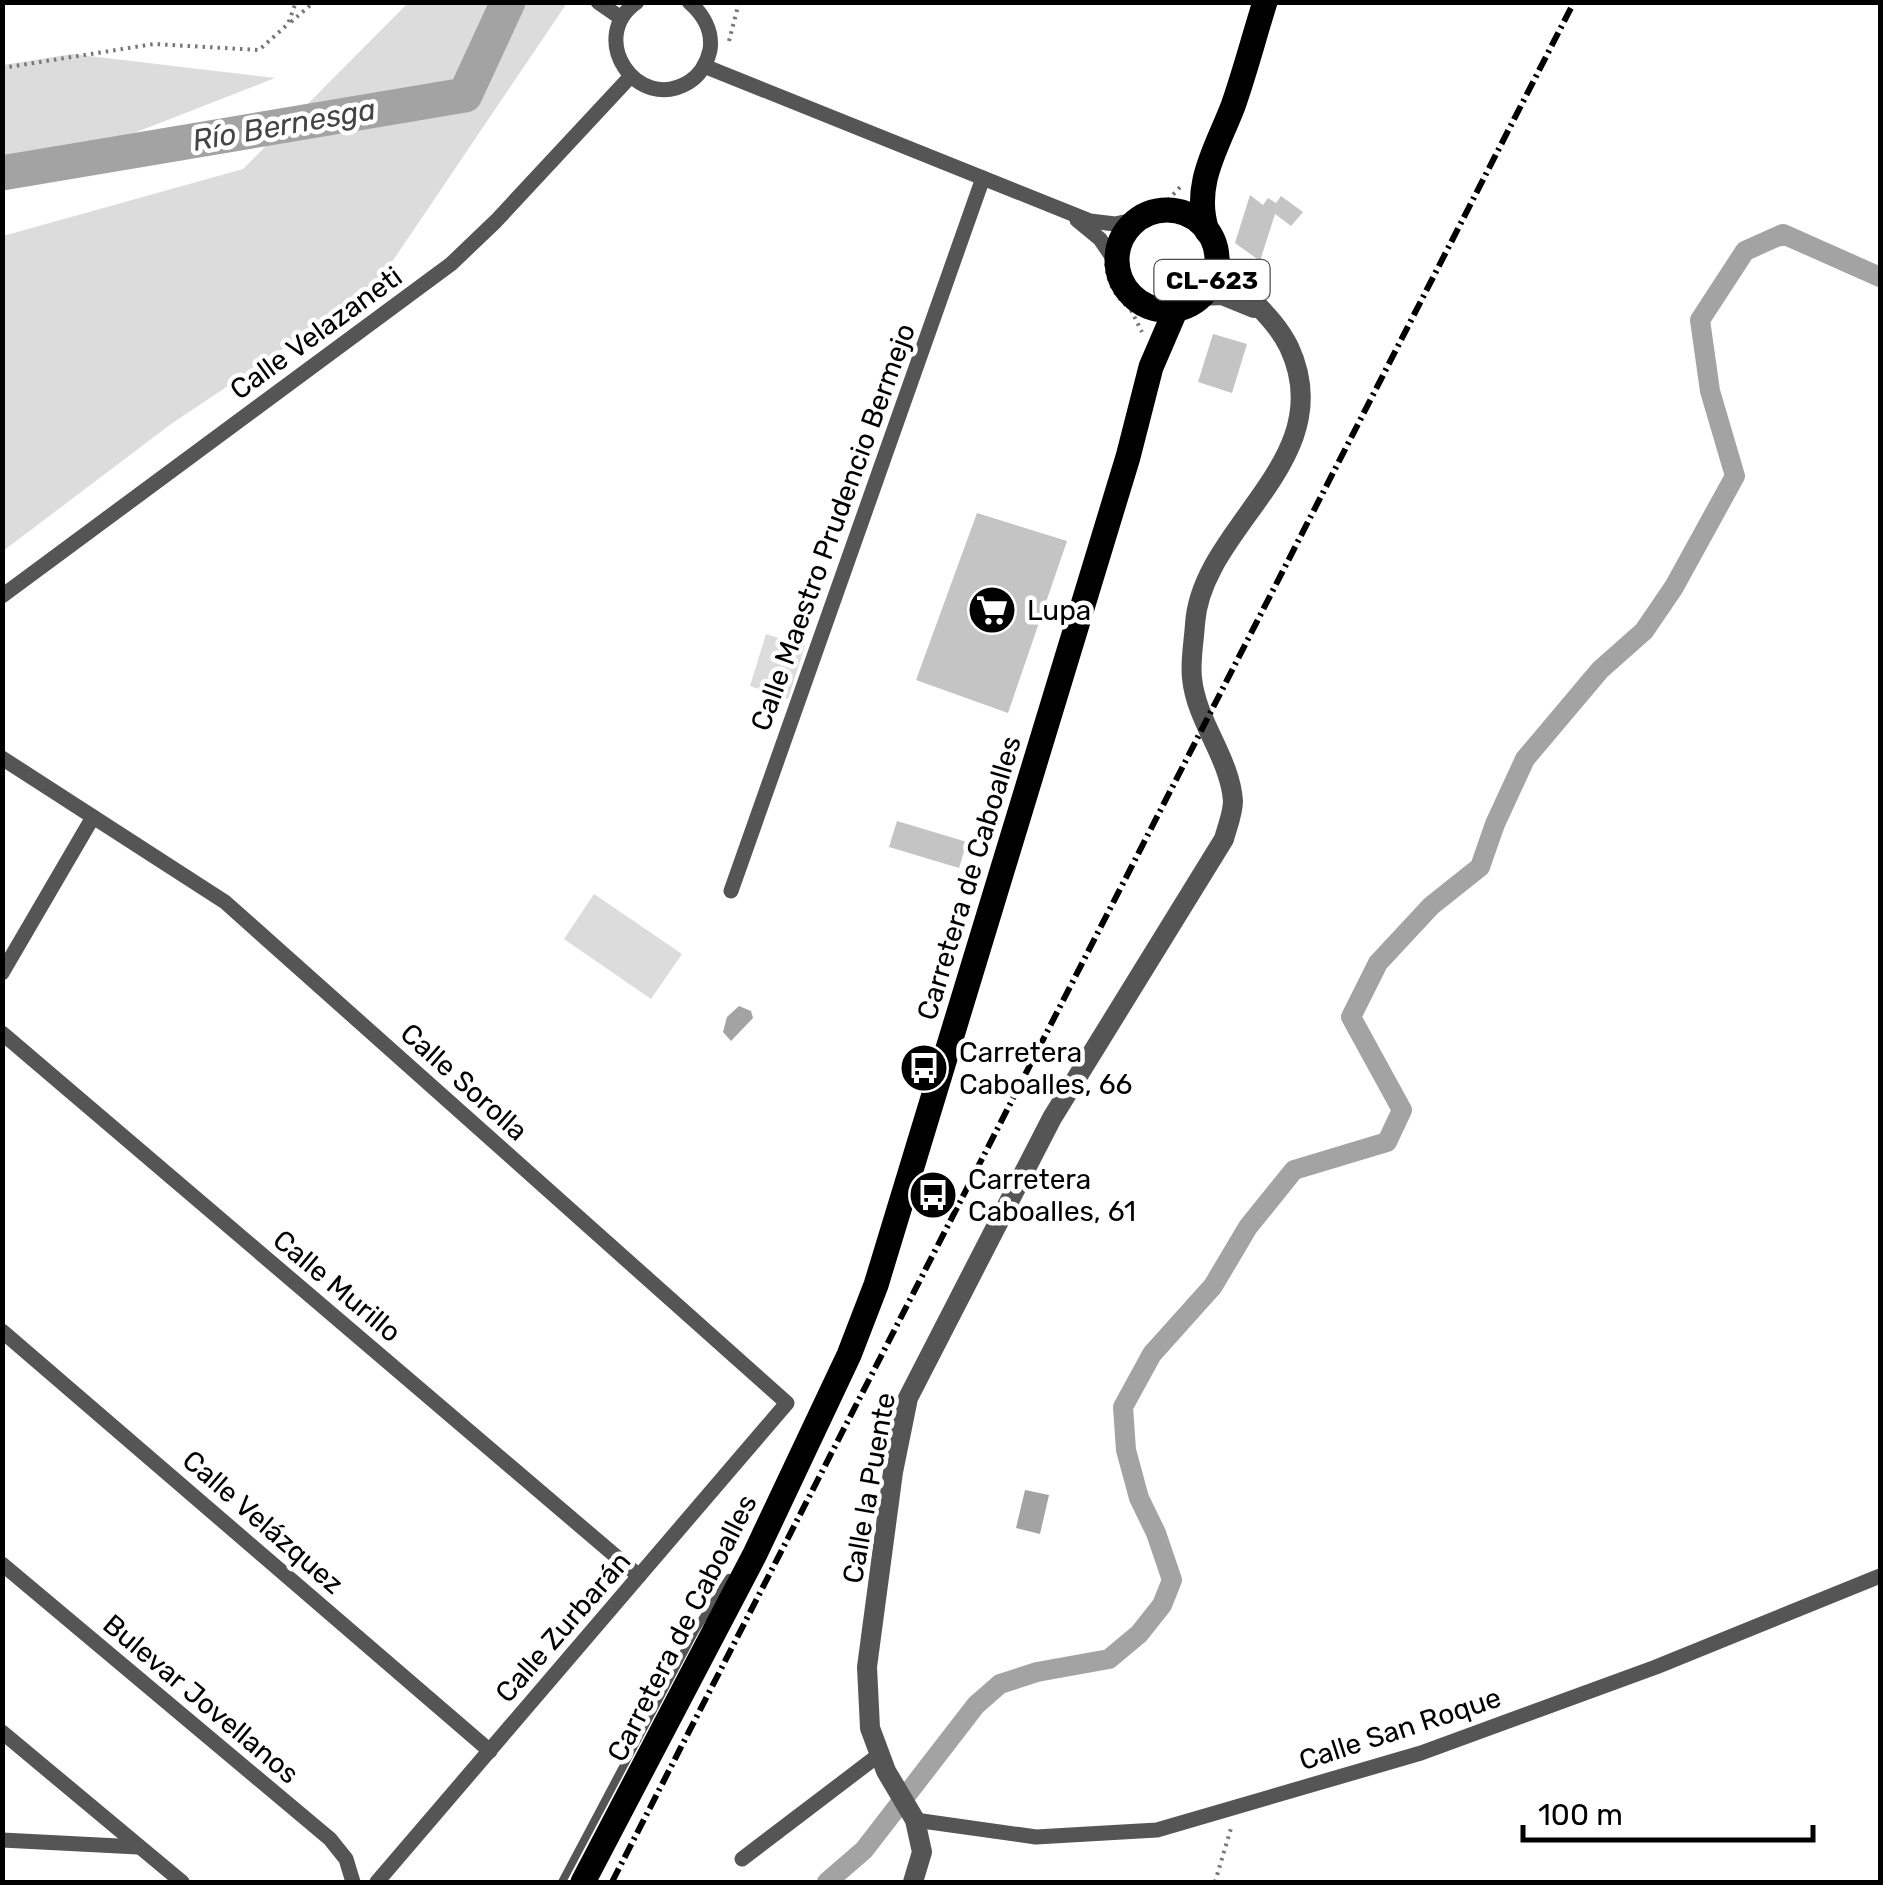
<svg xmlns="http://www.w3.org/2000/svg" width="1883" height="1885" viewBox="0 0 1883 1885" font-family="Rubik,sans-serif">
	<style>
		.green { fill: #dcdcdc }
		.water { fill: #a3a3a3 }
		.lines { fill: none; stroke-linecap: round; stroke-linejoin: round }
		.canal { stroke: #a3a3a3; stroke-width: 20 }
		.river { stroke: #a3a3a3; stroke-width: 35 }
		.building { fill: #c4c4c4 }
		.path { stroke: #777; stroke-width: 4; stroke-dasharray: 2.5 5; stroke-linecap: butt }
		.service { stroke: #555; stroke-width: 8 }
		.minor { stroke: #555; stroke-width: 15 }
		.tertiary { stroke: #555; stroke-width: 20 }
		.primary { stroke: #000; stroke-width: 25 }
		.rail { stroke: #000; stroke-width: 6; stroke-dasharray: 15 5 2.5 5; stroke-linecap: butt }
		.labels { text-anchor: middle; dominant-baseline: central; stroke-width: 9; stroke-linejoin: round; paint-order: stroke }
		.shield { fill: #fff; stroke: #4c4c4c; stroke-width: 2.5 }
		.shield-label { font-size: 25px; font-weight: bold; fill: #000 }
		.street-label { font-size: 28px; fill: #000; stroke: #fff }
		.poi-label { font-size: 28px; fill: #000; stroke: #fff; text-anchor: start }
		.water-label { font-size: 30px; font-style: italic; fill: #444; stroke: #fff }
	</style>
	<rect width="100%" height="100%" fill="#fff"/>
	<!-- green -->
	<g class="green">
		<path d="M 408,3 L 567,3 L 369,296 L 340,311 L 171,424 L 3,551 L 3,236 L 243,169 Z"/>
		<path d="M 72,54 L 275,78 L 3,184 L 3,65 Z"/>
		<path d="M 766,634 L 805,646 L 788,699 L 750,686 Z"/>
		<path d="M 594,894 L 682,954 L 651,999 L 564,939 Z"/>
	</g>
	<!-- water -->
	<g class="water">
		<path d="M 739,1006 L 751,1011 L 753,1018 L 731,1041 L 723,1032 L 727,1017 Z"/>
		<path d="M 1025,1490 L 1049,1495 L 1040,1534 L 1016,1528 Z"/>
	</g>
	<g class="lines">
		<!-- canal -->
		<path class="canal" d="M 827,1882 L 864,1850 L 976,1705 L 1000,1684 L 1037,1672 L 1109,1659 L 1139,1634 L 1162,1605 L 1172,1580 L 1156,1533 L 1139,1498 L 1126,1450 L 1123,1407 L 1152,1354 L 1213,1286 L 1248,1227 L 1294,1170 L 1387,1142 L 1402,1110 L 1351,1017 L 1378,963 L 1431,906 L 1480,867 L 1495,824 L 1525,759 L 1600,670 L 1644,631 L 1674,587 L 1735,476 L 1710,391 L 1700,320 L 1745,251 L 1783,234 L 1880,277"/>
		<!-- river -->
		<path class="river" d="M 2,173 L 465,95 L 508,2"/>
	</g>
	<!-- building -->
	<g class="building">
		<path d="M 1250,195 L 1263,205 L 1268,198 L 1276,203 L 1281,196 L 1303,212 L 1291,226 L 1275,214 L 1260,261 L 1235,243 Z"/>
		<path d="M 1213,334 L 1247,344 L 1232,393 L 1198,382 Z"/>
		<path d="M 977,513 L 1067,541 L 1008,713 L 916,680 Z"/>
		<path d="M 897,821 L 967,842 L 959,868 L 889,847 Z"/>
	</g>
	<g class="lines">
		<!-- path -->
		<g class="path">
			<path d="M 291,22 L 314,2"/>
			<path d="M 729,41 L 739,2"/>
			<path d="M 2,68 L 154,44 L 259,50 L 288,24 L 296,2"/>
			<path d="M 1168,200 L 1182,185"/>
			<circle cx="1165" cy="261" r="59"/>
			<path d="M 1131,310 L 1142,332"/>
			<path d="M 1215,1882 L 1232,1825"/>
		</g>
		<!-- service -->
		<path class="service" d="M 562,1882 L 696,1629 L 729,1578"/>
		<!-- minor -->
		<g class="minor">
			<path d="M 598,2 L 621,18"/>
			<path d="M 637,2 C 586,37 637,114 689,82 C 700,75 707,63 710,50 C 713,31 703,14 689,2"/>
			<path d="M 704,66 L 1090,221 L 1115,224 L 1138,219"/>
			<path d="M 1077,220 L 1100,239 L 1117,264"/>
			<path d="M 2,596 L 451,264 L 496,221 L 630,77"/>
			<path d="M 2,758 L 225,902 L 787,1403 L 377,1882"/>
			<path d="M 731,891 L 983,178"/>
			<path d="M 2,973 L 93,817"/>
			<path d="M 2,1033 L 639,1576"/>
			<path d="M 2,1331 L 490,1751"/>
			<path d="M 2,1564 L 330,1839 L 346,1859 L 353,1882"/>
			<path d="M 2,1732 L 182,1882"/>
			<path d="M 915,1820 L 1036,1837 L 1157,1830 L 1421,1753 L 1656,1667 L 1880,1576"/>
			<path d="M 2,1840 L 138,1847"/>
			<path d="M 742,1859 L 880,1754"/>
		</g>
		<!-- tertiary -->
		<g class="tertiary">
			<path d="M 1201,296 L 1222,295 L 1254,308"/>
			<path d="M 913,1882 L 922,1852 L 915,1820 L 886,1771 L 870,1728 L 867,1667 L 893,1472 L 908,1398 L 1052,1118 L 1224,839 C 1227,828 1233,813 1233,801 C 1230,758 1196,721 1192,678 C 1190,661 1194,641 1195,624 C 1201,526 1342,460 1289,347 C 1272,312 1236,290 1217,257"/>
		</g>
		<!-- primary -->
		<g class="primary">
			<circle cx="1167" cy="260" r="50"/>
			<path d="M 1207,231 C 1192,185 1217,148 1233,106 C 1245,72 1254,37 1265,2"/>
			<path d="M 583,1882 L 755,1554 L 849,1355 L 876,1285 L 1128,457 L 1151,367 L 1176,309"/>
		</g>
		<!-- rail -->
		<path class="rail" d="M 612,1882 L 1574,2"/>
	</g>
	<!-- icons -->
	<defs>
		<g id="supermarket-disc" transform="scale(2.5)"><circle r="9.5" fill="#000" stroke="#fff"/><path d="M-6-5.5h2.5l.6 2H6L4.5 2H-2.5L-4.4-4H-6ZM-1.5 3.2a1.3 1.3 0 1 0 .1 0ZM3 3.2a1.3 1.3 0 1 0 .1 0Z" fill="#fff"/></g>
		<g id="bus-disc" transform="scale(2.5)"><circle r="9.5" fill="#000" stroke="#fff"/><path d="M-5-6H5V4H4V6H2V4H-2V6H-4V4H-5ZM-3.5-4V0h7V-4ZM-3.5 1.2v1.5H-2V1.2ZM2 1.2v1.5H3.5V1.2Z" fill="#fff"/></g>
	</defs>
	<g fill-rule="evenodd">
		<use href="#supermarket-disc" x="992" y="610"/>
		<use href="#bus-disc" x="924" y="1068"/>
		<use href="#bus-disc" x="933" y="1195"/>
	</g>
	<g class="labels">
		<!-- shield labels -->
		<rect class="shield" x="1154.5" y="260" width="115" height="40" rx="8"/>
		<g class="shield-label">
			<text x="1212" y="280">CL-623</text>
		</g>
		<!-- street labels -->
		<g class="street-label">
			<text transform="translate(316 333) rotate(-36)">Calle Velazaneti</text>
			<text transform="translate(833 527) rotate(-70)">Calle Maestro Prudencio Bermejo</text>
			<text transform="translate(969 878) rotate(-73)">Carretera de Caboalles</text>
			<text transform="translate(464 1082) rotate(42)">Calle Sorolla</text>
			<text transform="translate(337 1286) rotate(40)">Calle Murillo</text>
			<text transform="translate(869 1488) rotate(-80)">Calle la Puente</text>
			<text transform="translate(263 1522) rotate(41)">Calle Velázquez</text>
			<text transform="translate(563 1627) rotate(-49)">Calle Zurbarán</text>
			<text transform="translate(682 1628) rotate(-63)">Carretera de Caboalles</text>
			<text transform="translate(201 1699) rotate(40)">Bulevar Jovellanos</text>
			<text transform="translate(1400 1729) rotate(-18)">Calle San Roque</text>
		</g>
		<!-- poi labels -->
		<g class="poi-label">
			<text x="1027" y="610">Lupa</text>
			<text x="959" y="1052">Carretera<tspan x="959" dy="32">Caboalles, 66</tspan></text>
			<text x="968" y="1179">Carretera<tspan x="968" dy="32">Caboalles, 61</tspan></text>
		</g>
		<!-- water labels -->
		<g class="water-label">
			<text transform="translate(284 125) rotate(-10)">Río Bernesga</text>
		</g>
	</g>
	<!-- border -->
	<rect width="1883" height="1885" fill="none" stroke="#000000" stroke-width="10"/>
	<!-- scale -->
	<path d="M1523 1825v15h290v-15" fill="none" stroke="#000000" stroke-width="5"/>
	<text x="1538" y="1825" font-size="30" fill="#000000" stroke="#ffffff" stroke-width="8" paint-order="stroke">100 m</text>
</svg>
